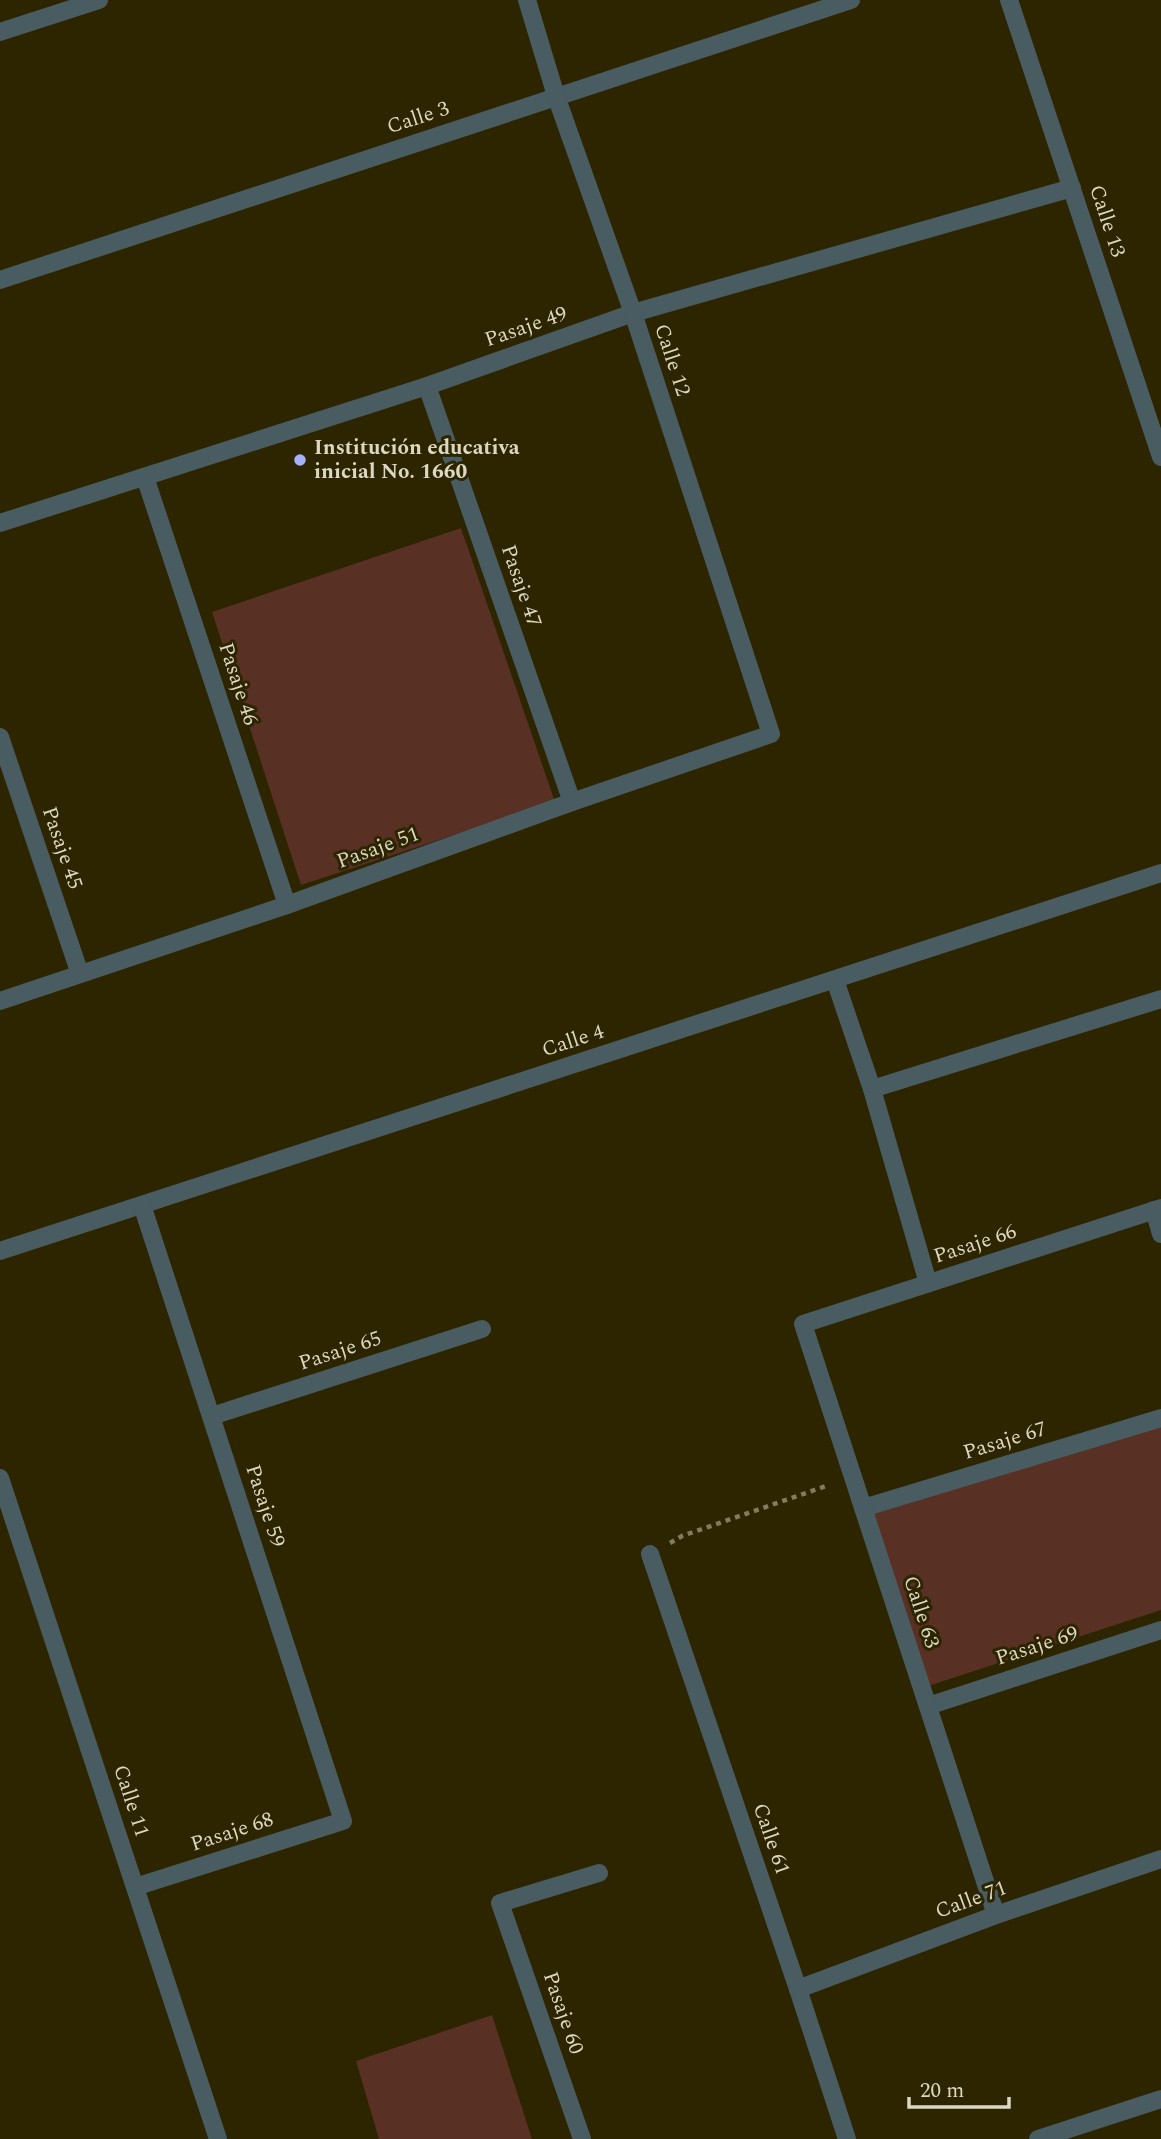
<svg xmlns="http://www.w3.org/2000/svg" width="1161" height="2139" viewBox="0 0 1161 2139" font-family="Spectral,serif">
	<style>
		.green { fill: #583024 }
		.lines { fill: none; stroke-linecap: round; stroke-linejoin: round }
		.path { stroke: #827b5e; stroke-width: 4.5; stroke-dasharray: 5 5; stroke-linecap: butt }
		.minor { stroke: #495c61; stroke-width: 18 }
		.poi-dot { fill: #a5b1fc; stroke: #2d2500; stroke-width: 2.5 }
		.labels { text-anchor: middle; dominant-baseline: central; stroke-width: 6; stroke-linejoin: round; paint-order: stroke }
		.street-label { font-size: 21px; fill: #dcd7c3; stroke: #2d2500 }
		.poi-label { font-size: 21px; font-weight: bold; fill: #dcd7c3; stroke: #2d2500; text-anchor: start }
	</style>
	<rect width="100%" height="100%" fill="#2d2500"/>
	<!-- green -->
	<g class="green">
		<path d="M 461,528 L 555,802 L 301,885 L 212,612 Z"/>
		<path d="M 1161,1420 L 1161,1610 L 922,1688 L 858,1512 Z"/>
		<path d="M 492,2015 L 532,2139 L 379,2139 L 356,2061 Z"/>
	</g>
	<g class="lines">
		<!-- path -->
		<path class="path" d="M 670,1543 L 682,1536 L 829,1485"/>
		<!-- minor -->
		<g class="minor">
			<path d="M 1009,0 L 1161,457"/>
			<path d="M 0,32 L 99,0"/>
			<path d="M 0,280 L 851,0"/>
			<path d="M 427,386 L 572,802"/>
			<path d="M 145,477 L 287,905"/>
			<path d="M 0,523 L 427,386 L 633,313 L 1072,188"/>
			<path d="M 0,737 L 80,974"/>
			<path d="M 835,980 L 872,1089 L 928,1283"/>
			<path d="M 0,1001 L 287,905 L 572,802 L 771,734 L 633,313 L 556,96 L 527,0"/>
			<path d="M 872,1089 L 1161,999"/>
			<path d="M 1154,1210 L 1161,1234"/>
			<path d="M 0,1251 L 1161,873"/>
			<path d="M 212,1416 L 482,1329"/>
			<path d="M 0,1478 L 218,2139"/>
			<path d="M 863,1508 L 1161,1418"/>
			<path d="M 650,1554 L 798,1989 L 847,2139"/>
			<path d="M 928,1706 L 1161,1630"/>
			<path d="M 135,1887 L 343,1821 L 142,1205"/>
			<path d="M 996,1915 L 803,1324 L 1161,1208"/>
			<path d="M 798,1989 L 996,1915 L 1161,1859"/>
			<path d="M 582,2139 L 500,1903 L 599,1873"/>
			<path d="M 1038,2139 L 1161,2099"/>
		</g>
	</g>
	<!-- markers -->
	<circle class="poi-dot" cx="300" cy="460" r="7"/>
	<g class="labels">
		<!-- street labels -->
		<g class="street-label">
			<text transform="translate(418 118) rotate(-18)">Calle 3</text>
			<text transform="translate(1107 221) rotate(72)">Calle 13</text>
			<text transform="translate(526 327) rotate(-19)">Pasaje 49</text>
			<text transform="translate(672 360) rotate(72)">Calle 12</text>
			<text transform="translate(521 586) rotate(71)">Pasaje 47</text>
			<text transform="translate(238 684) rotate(72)">Pasaje 46</text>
			<text transform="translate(62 848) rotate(71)">Pasaje 45</text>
			<text transform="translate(378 848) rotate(-20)">Pasaje 51</text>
			<text transform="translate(573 1041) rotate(-18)">Calle 4</text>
			<text transform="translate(975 1244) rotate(-18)">Pasaje 66</text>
			<text transform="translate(340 1351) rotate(-18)">Pasaje 65</text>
			<text transform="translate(1005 1441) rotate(-17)">Pasaje 67</text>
			<text transform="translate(265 1506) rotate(72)">Pasaje 59</text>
			<text transform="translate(921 1612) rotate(72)">Calle 63</text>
			<text transform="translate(1037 1646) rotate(-18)">Pasaje 69</text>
			<text transform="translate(131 1801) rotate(72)">Calle 11</text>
			<text transform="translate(232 1832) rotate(-18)">Pasaje 68</text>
			<text transform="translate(771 1839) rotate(71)">Calle 61</text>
			<text transform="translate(971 1900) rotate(-20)">Calle 71</text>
			<text transform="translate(563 2013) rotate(71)">Pasaje 60</text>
		</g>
		<!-- poi labels -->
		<g class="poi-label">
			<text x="314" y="448">Institución educativa<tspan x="314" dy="24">inicial No. 1660</tspan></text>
		</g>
	</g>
	<!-- scale -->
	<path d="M909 2097v10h100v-10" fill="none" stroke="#dcd7c3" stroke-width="3.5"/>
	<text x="920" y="2097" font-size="21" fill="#dcd7c3" stroke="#2d2500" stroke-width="5" paint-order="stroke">20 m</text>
</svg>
